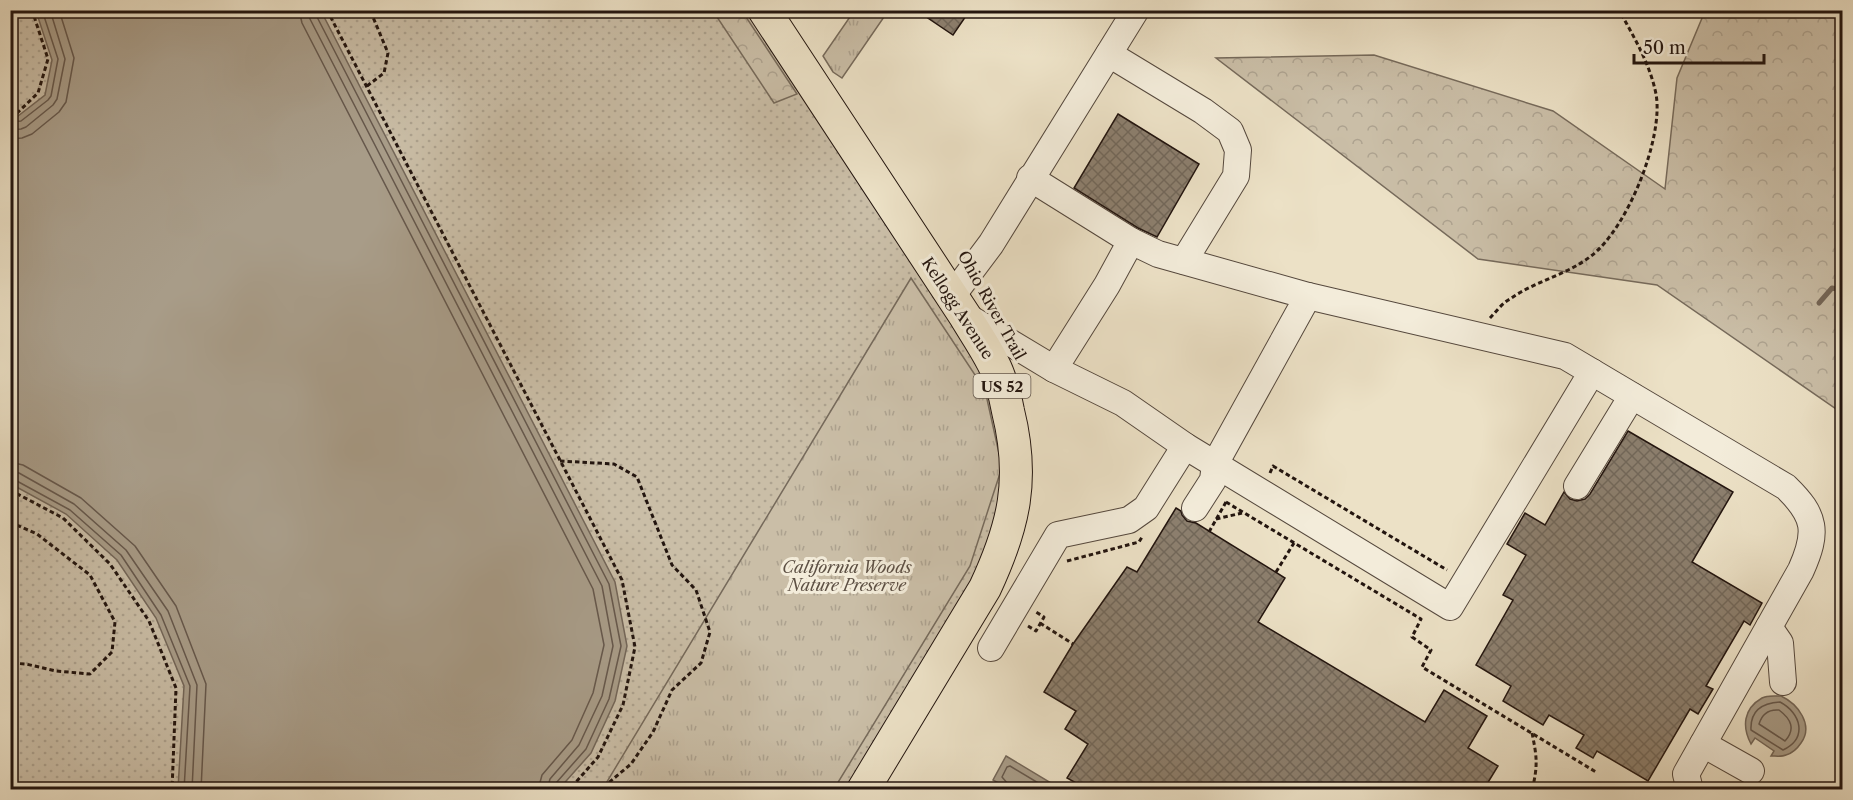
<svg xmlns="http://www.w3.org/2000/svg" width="1853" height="800" viewBox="0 0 1853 800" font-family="'Libre Caslon Text',serif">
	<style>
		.grass { fill: url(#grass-dots); stroke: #766a5b; stroke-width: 1.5 }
		.forest { fill: url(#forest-crowns); stroke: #766a5b; stroke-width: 1.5 }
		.park { fill: url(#park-tufts); stroke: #766a5b; stroke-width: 1.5 }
		.water { fill: #a89c88; stroke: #736658; stroke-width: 1.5 }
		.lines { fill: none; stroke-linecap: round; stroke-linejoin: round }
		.shore { stroke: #66584c; stroke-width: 1.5 }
		.stream { stroke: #736658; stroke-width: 5 }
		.building { fill: url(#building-cross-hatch); stroke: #23150f; stroke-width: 1.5 }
		.minor-casing { stroke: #55483d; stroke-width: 28 }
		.major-casing { stroke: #23150f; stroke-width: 34 }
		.path { stroke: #23150f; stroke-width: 3; stroke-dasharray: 4.5 3; stroke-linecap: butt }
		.minor { stroke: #f3ecda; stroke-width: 26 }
		.major { stroke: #ece1c6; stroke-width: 32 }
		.labels { text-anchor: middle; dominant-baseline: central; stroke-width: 6; stroke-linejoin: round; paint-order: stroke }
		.shield { fill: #f3ecda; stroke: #61564c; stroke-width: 1.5 }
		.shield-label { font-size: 15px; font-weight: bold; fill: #23150f }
		.street-label { font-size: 16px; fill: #23150f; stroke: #f3ecda }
		.park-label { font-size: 16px; font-style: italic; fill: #5d5044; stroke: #f3ecda }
	</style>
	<defs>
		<pattern id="grass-dots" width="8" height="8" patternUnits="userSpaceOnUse" patternTransform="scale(1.5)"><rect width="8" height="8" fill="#cabea7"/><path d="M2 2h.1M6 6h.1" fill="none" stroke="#ada28f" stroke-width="1.8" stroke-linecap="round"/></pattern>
		<pattern id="forest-crowns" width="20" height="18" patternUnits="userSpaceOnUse" patternTransform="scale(1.5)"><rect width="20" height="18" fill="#cabea7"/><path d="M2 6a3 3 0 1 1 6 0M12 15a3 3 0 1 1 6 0" fill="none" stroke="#ada28f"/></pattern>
		<pattern id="park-tufts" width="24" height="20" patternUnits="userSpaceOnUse" patternTransform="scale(1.5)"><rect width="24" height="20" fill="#cabea7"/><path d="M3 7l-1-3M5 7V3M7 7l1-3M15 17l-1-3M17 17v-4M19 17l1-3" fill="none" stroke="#ada28f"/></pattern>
		<pattern id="building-cross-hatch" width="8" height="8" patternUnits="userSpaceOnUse" patternTransform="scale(1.5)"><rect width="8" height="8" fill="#8c7f6e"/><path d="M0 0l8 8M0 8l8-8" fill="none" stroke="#726759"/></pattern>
	</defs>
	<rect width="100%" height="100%" fill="#ece1c6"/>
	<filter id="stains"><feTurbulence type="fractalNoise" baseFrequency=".00333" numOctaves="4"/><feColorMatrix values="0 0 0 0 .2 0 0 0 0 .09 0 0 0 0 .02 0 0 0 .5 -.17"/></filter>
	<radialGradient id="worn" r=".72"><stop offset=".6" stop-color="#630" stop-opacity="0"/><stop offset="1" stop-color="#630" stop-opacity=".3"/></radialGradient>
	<!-- grass -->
	<path class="grass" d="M 10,11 L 764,11 L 994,364 L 1009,528 L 863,789 L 11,789 Z"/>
	<!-- forest -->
	<g class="forest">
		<path d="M 713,11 L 742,11 L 797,94 L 774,103 Z"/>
		<path d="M 1705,11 L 1842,11 L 1842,413 L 1657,285 L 1478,259 L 1216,58 L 1374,55 L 1553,111 L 1665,189 L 1677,78 Z"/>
	</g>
	<!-- park -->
	<g class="park">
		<path d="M 854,11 L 874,11 L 884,17 L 842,78 L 833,72 L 823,56 Z"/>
		<path d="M 911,278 L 985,390 L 1002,467 L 970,566 L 834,789 L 602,790 Z"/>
	</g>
	<!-- water -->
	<g class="water">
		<path d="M 36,11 L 321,11 L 615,582 L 627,646 L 615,701 L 591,753 L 559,789 L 178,789 L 184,686 L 156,618 L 117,560 L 66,514 L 11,484 L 11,116 L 18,116 L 45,95 L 52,60 Z"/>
		<path d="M 1781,696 C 1798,704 1814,725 1801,743 C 1797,749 1793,753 1786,755 C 1782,757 1776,756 1771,756 L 1774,751 L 1755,738 L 1751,744 C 1742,727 1743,709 1762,698 C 1767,695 1775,696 1781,696 Z"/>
		<path d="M 1006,756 L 1061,789 L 1009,789 L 993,780 Z"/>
	</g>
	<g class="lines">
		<!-- shore -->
		<g class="shore">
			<path d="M 299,10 L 302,23 L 593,589 L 604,645 L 593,693 L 572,740 L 542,775 L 538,790"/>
			<path d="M 308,10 L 310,19 L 602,586 L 613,646 L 602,696 L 579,745 L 550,779 L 547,790"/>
			<path d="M 316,10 L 316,15 L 609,584 L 621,646 L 609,699 L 586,749 L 556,783 L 554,790"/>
			<path d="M 10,122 L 21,121 L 48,100 L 51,96 L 58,59 L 42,10"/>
			<path d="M 10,130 L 21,129 L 26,127 L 53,105 L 57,99 L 65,59 L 50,10"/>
			<path d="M 10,139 L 22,138 L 32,134 L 59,112 L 66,102 L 74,58 L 59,10"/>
			<path d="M 10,462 L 23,465 L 81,498 L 135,546 L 176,606 L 206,684 L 201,790"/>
			<path d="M 10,471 L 19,473 L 74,504 L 126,550 L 168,611 L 197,685 L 192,790"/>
			<path d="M 10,479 L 15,480 L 70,510 L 121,555 L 161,615 L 190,686 L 184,790"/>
			<path d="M 1780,702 C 1801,713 1808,738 1783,750 L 1751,730 C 1750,710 1762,703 1780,702 Z"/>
			<path d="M 1779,710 C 1791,719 1796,729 1785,741 L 1759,724 C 1762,714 1768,709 1779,710 Z"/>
			<path d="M 1008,790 L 1008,784 L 1002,777 L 1007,767 L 1010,766 L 1050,790"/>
		</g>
		<!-- stream -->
		<path class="stream" d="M 1819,303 L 1832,288 L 1842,290"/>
	</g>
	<!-- building -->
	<g class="building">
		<path d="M 916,10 L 958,10 L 966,16 L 953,35 Z"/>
		<path d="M 1118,114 L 1199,164 L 1157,237 L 1138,228 L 1074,188 Z"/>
		<path d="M 1628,431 L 1733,492 L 1692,562 L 1762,603 L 1750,625 L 1744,621 L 1706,686 L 1713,689 L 1698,714 L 1690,709 L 1648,781 L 1597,751 L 1593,758 L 1576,748 L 1584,735 L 1549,715 L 1543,725 L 1503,701 L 1511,686 L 1476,665 L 1513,600 L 1503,595 L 1526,555 L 1507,544 L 1525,513 L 1545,525 L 1564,492 L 1570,499 L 1577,501 L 1585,499 L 1590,494 Z"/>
		<path d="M 1176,508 L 1181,511 L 1182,515 L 1187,521 L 1196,523 L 1285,578 L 1258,622 L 1425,722 L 1444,690 L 1487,716 L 1468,748 L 1498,766 L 1484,789 L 1087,789 L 1067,778 L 1088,744 L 1065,729 L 1076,711 L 1044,692 L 1073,644 L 1127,567 L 1137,572 Z"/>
	</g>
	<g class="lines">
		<!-- minor casing -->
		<g class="minor-casing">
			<g id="minor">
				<path d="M 1109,54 L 1203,111 L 1230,131 L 1238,150 L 1236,176 L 1184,261"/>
				<path d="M 1131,241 L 1158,254 L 1308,296 L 1215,464 L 1213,480 L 1195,508"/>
				<path d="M 952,296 L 991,244 L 1136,10"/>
				<path d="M 966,316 L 1054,369 L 1107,285 L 1131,241 L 1030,178"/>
				<path d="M 1054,369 L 1123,403 L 1185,446 L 1450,607 L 1592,372 L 1565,356 L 1308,296"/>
				<path d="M 1592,372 L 1786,487 C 1816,516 1818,532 1801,570 L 1686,774 L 1690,790"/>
				<path d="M 1577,486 L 1632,396"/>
				<path d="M 1769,627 L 1780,643 L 1783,682"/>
				<path d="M 991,648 L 1058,535 L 1129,520 L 1146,508 L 1185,446"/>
				<path d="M 1703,744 L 1751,771"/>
			</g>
		</g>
		<!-- major casing -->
		<g class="major-casing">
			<path id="major" d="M 764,10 L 965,316 C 974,331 985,347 993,363 C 1001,378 1005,395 1008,411 C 1025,479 1014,526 985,588 L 863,790"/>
		</g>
		<!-- path -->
		<g class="path">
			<path d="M 327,10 L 622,580 L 635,647 L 623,705 L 598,757 L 569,790"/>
			<path d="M 367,86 L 384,73 L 388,53 L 370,10"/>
			<path d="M 10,114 L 15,115 L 38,93 L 48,59 L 32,10"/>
			<path d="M 1490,318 C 1496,312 1502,303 1510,299 C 1535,281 1567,275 1591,256 C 1627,229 1664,138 1656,94 C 1650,64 1634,37 1619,10"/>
			<path d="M 560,461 L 614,464 L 637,477 L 672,565 L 696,590 L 710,632 L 701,663 L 672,690 L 653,732 L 631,764 L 600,790"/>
			<path d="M 1270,473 L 1273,466 L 1447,570"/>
			<path d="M 10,490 L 63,518 L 110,564 L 149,621 L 176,688 L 172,790"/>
			<path d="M 1226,502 L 1421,619 L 1412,637 L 1431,650 L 1422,667 L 1596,772"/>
			<path d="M 1216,519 L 1242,513"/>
			<path d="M 10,522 L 37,534 L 90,575 L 115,622 L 112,652 L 90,674 L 56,671 L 26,664 L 10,663"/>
			<path d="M 1209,532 L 1226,502"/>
			<path d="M 1067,561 L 1139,542 L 1142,537"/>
			<path d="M 1276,572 L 1294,543"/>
			<path d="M 1040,623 L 1073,644"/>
			<path d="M 1028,626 L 1036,631 L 1044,617 L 1036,612"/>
			<path d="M 1532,733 C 1537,757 1538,766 1532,790"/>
		</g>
		<!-- minor -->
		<use href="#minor" class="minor"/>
		<!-- major -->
		<use href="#major" class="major"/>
	</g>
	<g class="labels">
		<!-- shield labels -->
		<rect class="shield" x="973.5" y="374" width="57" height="24" rx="4.5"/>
		<g class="shield-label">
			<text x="1002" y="386">US 52</text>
		</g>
		<!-- street labels -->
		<g class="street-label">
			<text transform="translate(992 305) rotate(61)">Ohio River Trail</text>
			<text transform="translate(958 308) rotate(57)">Kellogg Avenue</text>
		</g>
		<!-- park labels -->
		<g class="park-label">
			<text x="847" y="567">California Woods<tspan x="847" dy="18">Nature Preserve</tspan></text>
		</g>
	</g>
	<!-- margin -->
	<rect width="1853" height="800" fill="none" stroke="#ece1c6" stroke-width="36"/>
	<rect x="12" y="12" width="1829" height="776" fill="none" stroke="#23150f" stroke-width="3"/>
	<rect x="18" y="18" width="1817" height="764" fill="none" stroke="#23150f" stroke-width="1.5"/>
	<!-- scale -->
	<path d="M1634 54v9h130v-9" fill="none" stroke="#23150f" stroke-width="3"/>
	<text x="1643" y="54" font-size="18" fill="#23150f" stroke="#f3ecda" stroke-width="4.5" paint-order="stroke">50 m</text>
	<rect width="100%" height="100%" filter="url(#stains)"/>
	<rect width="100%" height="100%" fill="url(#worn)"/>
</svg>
